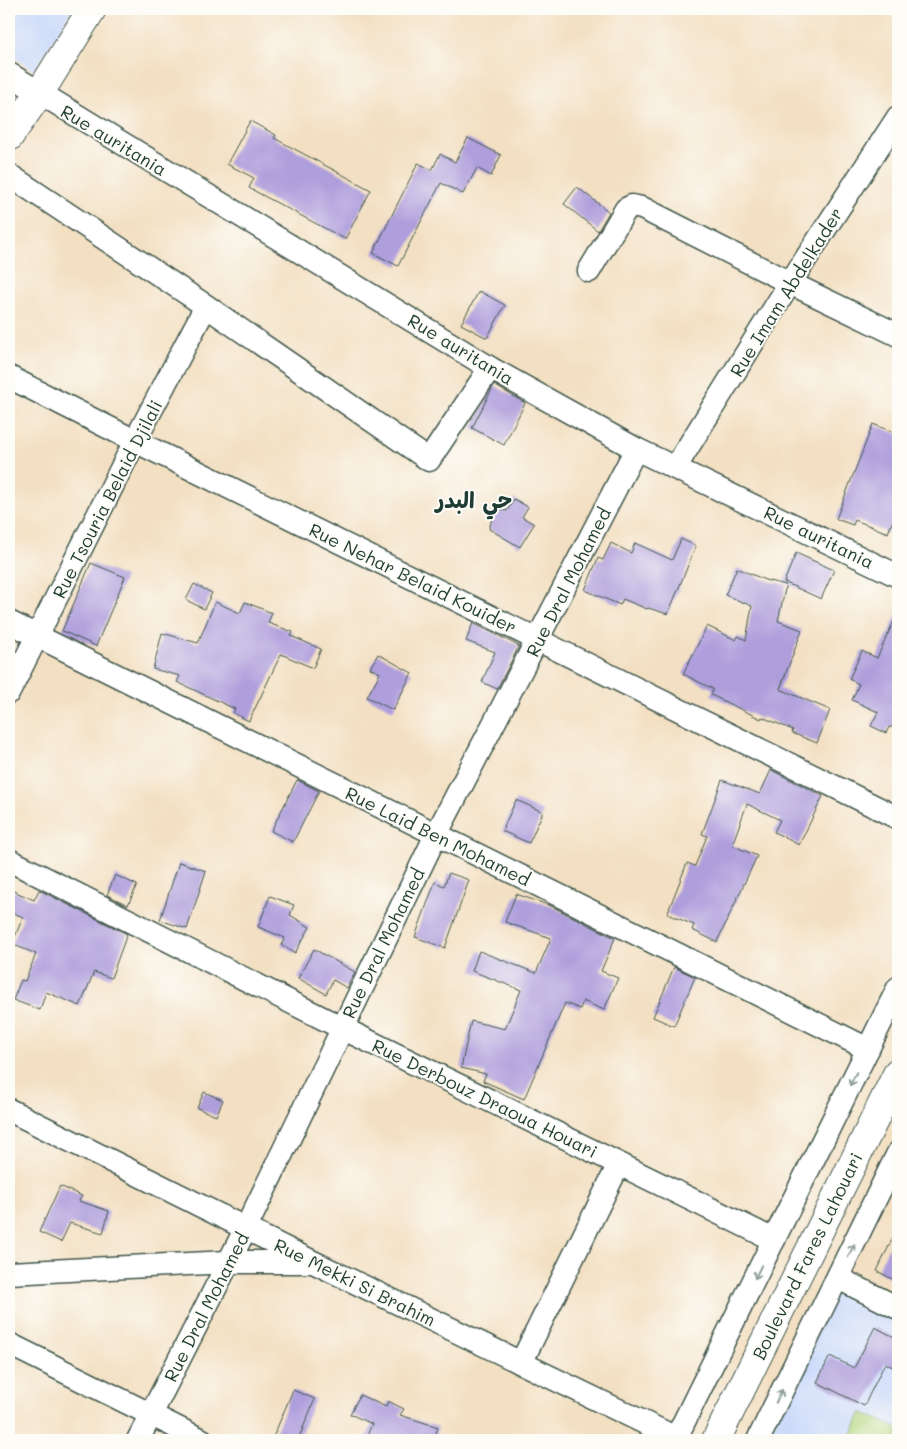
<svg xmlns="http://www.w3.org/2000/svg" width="907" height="1449" viewBox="0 0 907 1449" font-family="Mali,'Playpen Sans Arabic',sans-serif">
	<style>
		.built { fill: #cddbfa }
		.pitch { fill: #b3d780; stroke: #698a5a }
		.building { fill: #ae9edc }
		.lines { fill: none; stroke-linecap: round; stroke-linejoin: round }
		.street-casing { stroke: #3f5549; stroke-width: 25 }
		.secondary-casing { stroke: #3f5549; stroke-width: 30 }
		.primary-casing { stroke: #3f5549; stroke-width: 30 }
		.street { stroke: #fff; stroke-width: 22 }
		.secondary { stroke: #fff; stroke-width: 28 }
		.primary { stroke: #fff; stroke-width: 28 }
		.oneway { stroke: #8f9e9a }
		.labels { text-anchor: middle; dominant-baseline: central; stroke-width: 4; stroke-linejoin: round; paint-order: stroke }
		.street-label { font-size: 18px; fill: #1f3d34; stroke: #fdfcf7 }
		.district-label { font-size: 22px; font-weight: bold; fill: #1f3d34; stroke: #fdfcf7 }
	</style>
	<rect width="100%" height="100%" fill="#fdfcf7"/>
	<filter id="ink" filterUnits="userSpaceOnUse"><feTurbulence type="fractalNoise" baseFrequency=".02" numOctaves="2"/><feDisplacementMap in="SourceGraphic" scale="10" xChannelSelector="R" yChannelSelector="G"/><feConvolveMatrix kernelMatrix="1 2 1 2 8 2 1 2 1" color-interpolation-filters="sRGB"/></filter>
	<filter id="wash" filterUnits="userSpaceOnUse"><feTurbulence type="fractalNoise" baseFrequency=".0096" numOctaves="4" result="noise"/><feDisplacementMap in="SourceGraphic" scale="20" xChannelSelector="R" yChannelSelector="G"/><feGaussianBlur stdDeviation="1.12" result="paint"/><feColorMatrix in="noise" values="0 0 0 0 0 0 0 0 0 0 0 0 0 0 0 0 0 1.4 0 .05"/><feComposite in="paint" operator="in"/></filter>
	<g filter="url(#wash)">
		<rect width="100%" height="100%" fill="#f3e0c3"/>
		<!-- built -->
		<g class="built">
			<path d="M 9,9 L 73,9 L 34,71 L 9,54 Z"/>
			<path d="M 838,1278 L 898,1308 L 898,1440 L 758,1440 Z"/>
		</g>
		<!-- pitch -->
		<path class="pitch" d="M 862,1412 L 898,1429 L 898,1440 L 849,1440 Z"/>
		<g id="blocks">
			<!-- building -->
			<g class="building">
				<path d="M 250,121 L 276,135 L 274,138 L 371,190 L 345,239 L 249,188 L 254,178 L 227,164 Z"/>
				<path d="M 468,138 L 501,155 L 491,176 L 477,168 L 463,194 L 441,183 L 398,266 L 373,253 L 418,163 L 432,170 L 440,154 L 455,162 Z"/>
				<path d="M 577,187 L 609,212 L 598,231 L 564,204 Z"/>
				<path d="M 479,291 L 505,305 L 487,338 L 461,324 Z"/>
				<path d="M 494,385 L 525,403 L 504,445 L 472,428 Z"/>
				<path d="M 873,424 L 898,434 L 898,507 L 888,533 L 855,520 L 853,525 L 836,519 Z"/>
				<path d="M 514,499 L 528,507 L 522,517 L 534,524 L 520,547 L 489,529 L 495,508 L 507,511 Z"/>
				<path d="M 681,539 L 696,546 L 668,614 L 648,608 L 647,609 L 623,599 L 620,605 L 585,590 L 598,558 L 603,560 L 611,543 L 631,553 L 635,543 L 672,560 Z"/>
				<path d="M 796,553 L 834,570 L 821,599 L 784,582 Z"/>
				<path d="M 91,563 L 125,577 L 96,646 L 62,631 Z"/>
				<path d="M 737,568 L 765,580 L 786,585 L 778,621 L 802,630 L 780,689 L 830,710 L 817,743 L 792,733 L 793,730 L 762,717 L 761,719 L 711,695 L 713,689 L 683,674 L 707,626 L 736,640 L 738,636 L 746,640 L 752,606 L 725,595 Z"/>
				<path d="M 194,584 L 212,593 L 204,609 L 186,600 Z"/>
				<path d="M 215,602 L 240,613 L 245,602 L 272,613 L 268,623 L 293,632 L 291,636 L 321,649 L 313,668 L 281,654 L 249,721 L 233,713 L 235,709 L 177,682 L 180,676 L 153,669 L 162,633 L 198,643 Z"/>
				<path d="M 898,612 L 898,727 L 889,727 L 886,733 L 871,726 L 878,712 L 852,700 L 859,684 L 849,679 L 862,651 L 877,658 Z"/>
				<path d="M 473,623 L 519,646 L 497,689 L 482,682 L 495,652 L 466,641 Z"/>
				<path d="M 378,654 L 412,673 L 393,710 L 367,697 L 380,673 L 370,668 Z"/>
				<path d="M 771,770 L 823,796 L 799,845 L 774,832 L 780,820 L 747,804 L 732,845 L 757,856 L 717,942 L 692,930 L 694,925 L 667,914 L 687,863 L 695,866 L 707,836 L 702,834 L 722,780 L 760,794 Z"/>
				<path d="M 297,780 L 319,791 L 293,842 L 271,831 Z"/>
				<path d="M 516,800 L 543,812 L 529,843 L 502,831 Z"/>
				<path d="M 179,862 L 206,871 L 187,929 L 160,920 Z"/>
				<path d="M 449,873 L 469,880 L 445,948 L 415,937 L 435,882 L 444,886 Z"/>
				<path d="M 115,875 L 137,885 L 128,905 L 107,895 Z"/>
				<path d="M 9,889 L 34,900 L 39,890 L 127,934 L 111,978 L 94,972 L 80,1006 L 46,992 L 40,1010 L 13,1000 L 21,980 L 25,981 L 36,954 L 12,944 L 23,917 L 9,911 Z"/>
				<path d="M 516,894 L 551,906 L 615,938 L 601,971 L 618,978 L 604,1010 L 583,1001 L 580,1009 L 565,1003 L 524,1099 L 483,1081 L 486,1074 L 461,1068 L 471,1021 L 505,1029 L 521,990 L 472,971 L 479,951 L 536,973 L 551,938 L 505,922 Z"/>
				<path d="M 270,896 L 294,905 L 290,915 L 310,927 L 295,953 L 281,945 L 285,938 L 258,927 Z"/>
				<path d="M 314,949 L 355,972 L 347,988 L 333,980 L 326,994 L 298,978 Z"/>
				<path d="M 674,967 L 695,977 L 674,1026 L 653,1017 Z"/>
				<path d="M 204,1092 L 223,1100 L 216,1116 L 197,1108 Z"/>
				<path d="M 60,1186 L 82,1196 L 79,1201 L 109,1211 L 103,1233 L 70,1223 L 61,1242 L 39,1232 Z"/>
				<path d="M 898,1227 L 898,1282 L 877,1271 Z"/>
				<path d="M 875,1327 L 898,1339 L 898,1370 L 885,1363 L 864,1406 L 817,1382 L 830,1356 L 854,1368 Z"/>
				<path d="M 293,1390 L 315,1399 L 298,1440 L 272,1440 Z"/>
				<path d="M 360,1395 L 386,1407 L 388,1401 L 404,1409 L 400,1415 L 438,1427 L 434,1440 L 365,1440 L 372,1424 L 350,1414 Z"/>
			</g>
		</g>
	</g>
	<g filter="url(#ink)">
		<use href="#blocks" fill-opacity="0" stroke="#3f5549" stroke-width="1"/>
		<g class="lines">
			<!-- street casing -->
			<g class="street-casing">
				<g id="street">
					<path d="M 9,74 L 490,368 L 636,449 L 898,576"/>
					<path d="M 9,175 L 206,306 L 429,460 L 490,368"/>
					<path d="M 589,271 L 626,209 L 632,206 L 642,208 L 790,283 L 898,335"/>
					<path d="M 9,377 L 135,441 L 898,818"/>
					<path d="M 675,468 L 790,283 L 898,117"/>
					<path d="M 9,622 L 868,1049"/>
					<path d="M 9,692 L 135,441 L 206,306"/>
					<path d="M 9,860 L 342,1028 L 774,1240"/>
					<path d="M 9,1110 L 311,1261 L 676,1438"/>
					<path d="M 9,1273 L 228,1262 L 307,1262"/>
					<path d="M 838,1278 L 898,1308"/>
					<path d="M 9,1344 L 202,1440"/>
					<path d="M 521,1363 L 619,1164"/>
					<path d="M 138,1440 L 246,1228 L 436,835 L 636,449"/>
					<path d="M 675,1440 L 898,988"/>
					<path d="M 758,1440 L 898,1153"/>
				</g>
			</g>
			<!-- secondary casing -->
			<g class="secondary-casing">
				<path id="secondary" d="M 9,137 L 39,94 L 92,9"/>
			</g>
			<!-- primary casing -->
			<g class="primary-casing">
				<path id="primary" d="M 716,1440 L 898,1072"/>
			</g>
			<!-- street -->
			<use href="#street" class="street"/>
			<!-- secondary -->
			<use href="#secondary" class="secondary"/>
			<!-- primary -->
			<use href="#primary" class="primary"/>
		</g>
		<!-- one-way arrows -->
		<defs><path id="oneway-shaft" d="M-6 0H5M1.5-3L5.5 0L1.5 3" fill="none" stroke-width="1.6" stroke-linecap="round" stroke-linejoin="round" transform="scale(1.25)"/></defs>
		<g class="oneway">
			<use href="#oneway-shaft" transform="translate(853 1079) rotate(116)"/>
			<use href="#oneway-shaft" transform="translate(851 1251) rotate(-64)"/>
			<use href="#oneway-shaft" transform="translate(758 1272) rotate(116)"/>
			<use href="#oneway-shaft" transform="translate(779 1396) rotate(-64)"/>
		</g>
	</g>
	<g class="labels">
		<!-- street labels -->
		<g class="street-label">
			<text transform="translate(114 140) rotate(31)">Rue auritania</text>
			<text transform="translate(786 292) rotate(-58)">Rue Imam Abdelkader</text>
			<text transform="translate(461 349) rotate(31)">Rue auritania</text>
			<text transform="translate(107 499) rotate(-63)">Rue Tsouria Belaid Djilali</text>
			<text transform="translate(819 537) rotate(26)">Rue auritania</text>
			<text transform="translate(413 578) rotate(26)">Rue Nehar Belaid Kouider</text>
			<text transform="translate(568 582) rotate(-63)">Rue Dral Mohamed</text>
			<text transform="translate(438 836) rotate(26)">Rue Laid Ben Mohamed</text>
			<text transform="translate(383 943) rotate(-64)">Rue Dral Mohamed</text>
			<text transform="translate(485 1098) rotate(26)">Rue Derbouz Draoua Houari</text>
			<text transform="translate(807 1256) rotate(-64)">Boulevard Fares Lahouari</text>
			<text transform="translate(355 1282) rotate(26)">Rue Mekki Si Brahim</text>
			<text transform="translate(206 1307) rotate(-63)">Rue Dral Mohamed</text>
		</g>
		<!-- district labels -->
		<g class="district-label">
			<text x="474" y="499">حي البدر</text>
		</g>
	</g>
	<!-- margin -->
	<rect width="907" height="1449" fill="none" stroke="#fdfcf7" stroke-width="30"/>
</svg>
